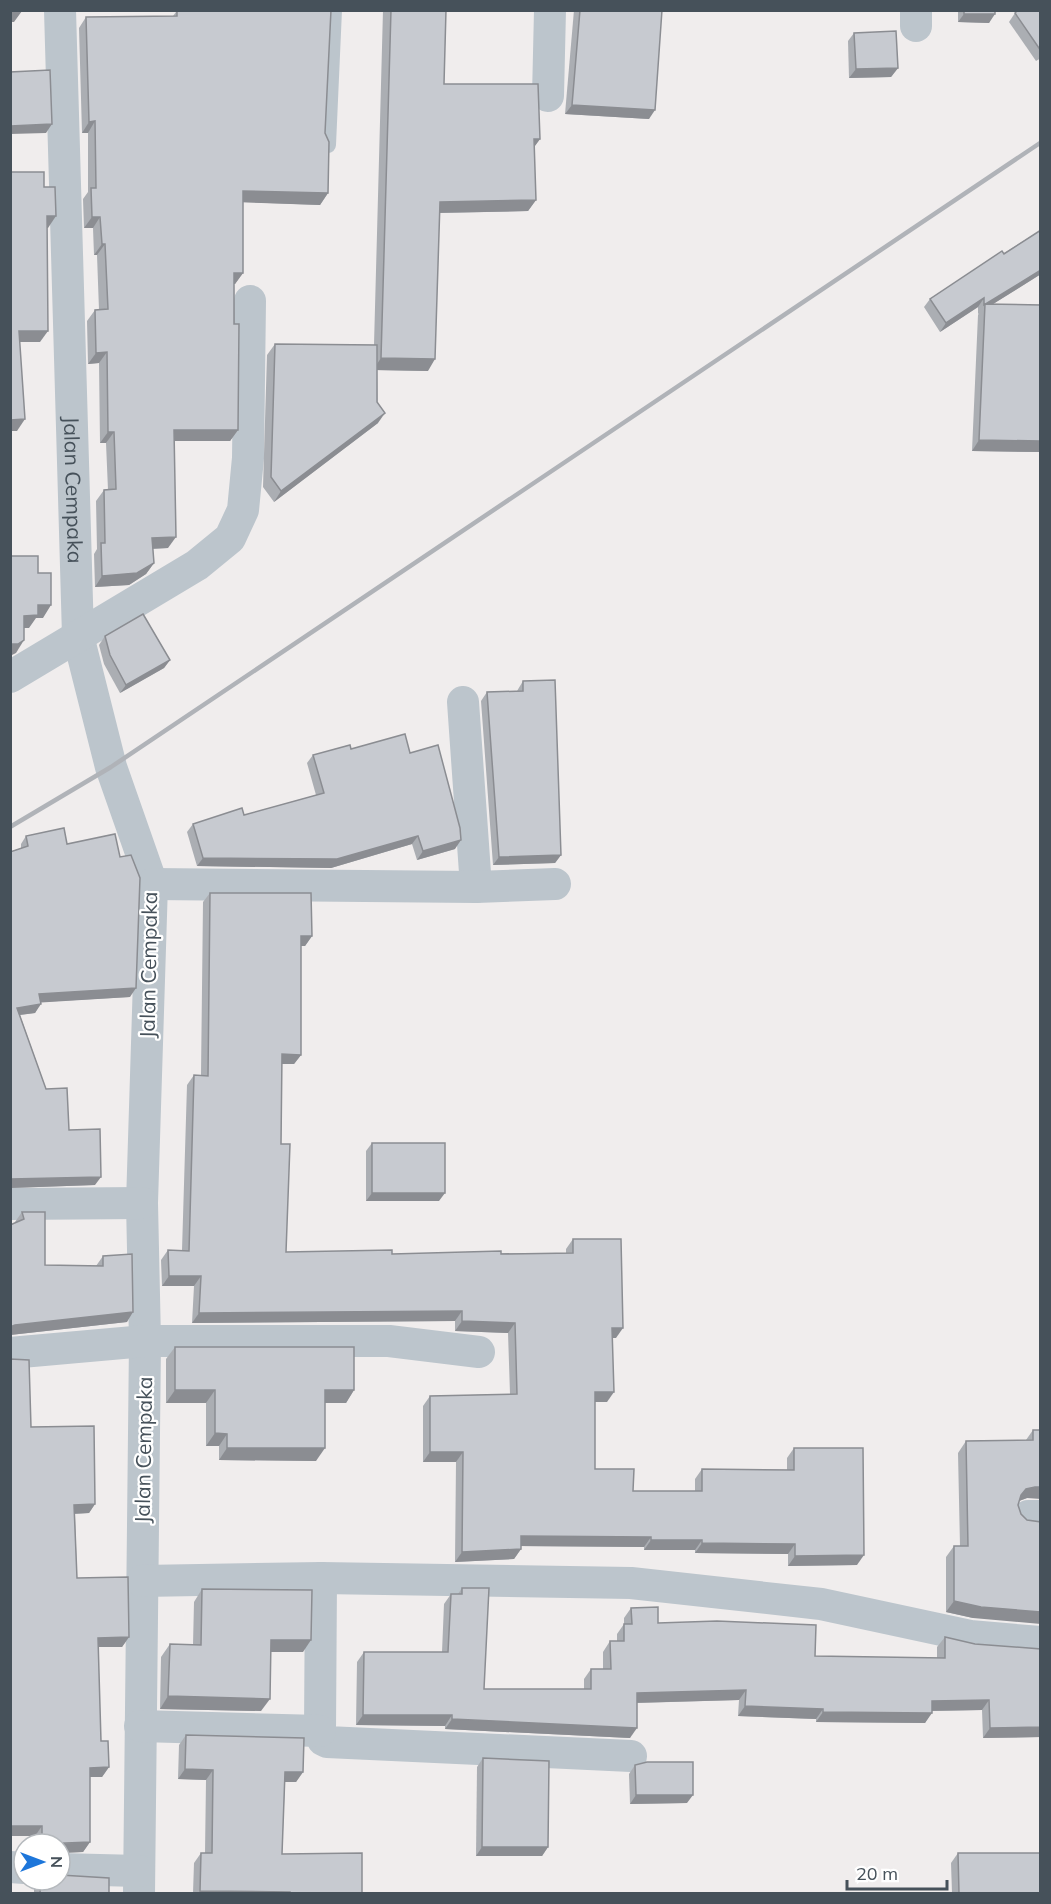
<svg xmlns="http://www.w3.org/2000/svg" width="1051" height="1904" viewBox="0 0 1051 1904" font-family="Mulish,sans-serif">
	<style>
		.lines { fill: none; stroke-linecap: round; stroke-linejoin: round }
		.lane { stroke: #bcc5cc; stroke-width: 16 }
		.street { stroke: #bcc5cc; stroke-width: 32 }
		.rail { stroke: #b0b3b8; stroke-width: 4.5 }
		.wall { fill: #abaeb3 }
		.shaded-wall { fill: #8b8d92 }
		.building { fill: #c7cad0; stroke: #8b8d92; stroke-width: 1.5 }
		.labels { text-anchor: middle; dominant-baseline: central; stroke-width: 4.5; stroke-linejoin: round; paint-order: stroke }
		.street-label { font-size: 21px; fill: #46515a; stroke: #fff }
	</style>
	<rect width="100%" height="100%" fill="#f0eded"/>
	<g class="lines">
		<!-- lane -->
		<path class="lane" d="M 328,145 L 334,10"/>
		<!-- street -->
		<g class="street">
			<path id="s1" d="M 60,10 L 78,636 L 111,767 L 152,884 L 142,1203 L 145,1341 L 139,1894"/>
			<path d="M 916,10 L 916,26"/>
			<path d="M 548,96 L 550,10"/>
			<path d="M 10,677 L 197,565 L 230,538 L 243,510 L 248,458 L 250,301"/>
			<path d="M 463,702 L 476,887"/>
			<path d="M 152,884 L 476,887 L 555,884"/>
			<path d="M 10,1204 L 142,1203"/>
			<path d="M 10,1353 L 145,1341 L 389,1341 L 479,1352"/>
			<path d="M 1028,1516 L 1040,1516"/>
			<path d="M 321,1578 L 320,1731 L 323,1740 L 327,1742 L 631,1756"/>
			<path d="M 142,1581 L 321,1578 L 631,1583 L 821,1604 L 970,1636 L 1040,1642"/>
			<path d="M 140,1726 L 320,1731"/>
			<path d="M 10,1867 L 24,1868"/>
			<path d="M 60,1869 L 139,1871"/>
		</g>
		<!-- rail -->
		<path class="rail" d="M 10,827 L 111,767 L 1040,143"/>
	</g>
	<!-- wall -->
	<g class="wall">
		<path d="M 176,10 L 331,10 L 325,133 L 328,193 L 320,205 L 243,202 L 243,273 L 235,284 L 234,284 L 238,430 L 230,441 L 174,441 L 168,548 L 153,549 L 154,563 L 146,574 L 129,585 L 95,587 L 94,554 L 97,549 L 96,501 L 104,490 L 108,490 L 106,443 L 100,443 L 99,363 L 88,364 L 87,321 L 95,310 L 99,310 L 97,255 L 94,255 L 93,228 L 84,228 L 83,199 L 88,192 L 88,133 L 82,133 L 79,28 L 86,17 L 173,16 L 176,12 Z"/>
		<path d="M 383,10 L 446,10 L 444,84 L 540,139 L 534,147 L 536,200 L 528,211 L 440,213 L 428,371 L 377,370 L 378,423 L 274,502 L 263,487 L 267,355 L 275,344 L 374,345 Z"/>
		<path d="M 574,10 L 662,10 L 649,119 L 565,114 Z"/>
		<path d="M 958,10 L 995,10 L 989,23 L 958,22 Z"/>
		<path d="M 1041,10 L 1041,58 L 1036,61 L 1009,22 L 1015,13 Z"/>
		<path d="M 854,33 L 898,68 L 891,77 L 849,78 L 848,41 Z"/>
		<path d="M 1041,230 L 1041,274 L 993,304 L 1041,452 L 972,451 L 978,315 L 979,313 L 978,314 L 978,307 L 940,332 L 924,307 L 930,299 Z"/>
		<path d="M 105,636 L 170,660 L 164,668 L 120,693 L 104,664 L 99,645 Z"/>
		<path d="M 523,681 L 561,855 L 555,863 L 493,865 L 481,701 L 487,692 L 517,691 Z"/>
		<path d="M 351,749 L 410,753 L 455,849 L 417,860 L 412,844 L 331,868 L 197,866 L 187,832 L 193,824 L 244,815 L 316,795 L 307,763 L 313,755 Z"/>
		<path d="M 26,836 L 67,844 L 130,997 L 41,1002 L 35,1013 L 20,1015 L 46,1089 L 69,1130 L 95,1185 L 10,1188 L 10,852 L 21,848 L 21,844 Z"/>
		<path d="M 210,893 L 312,936 L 305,946 L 301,946 L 301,1055 L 294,1064 L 282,1064 L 281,1144 L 286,1252 L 392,1254 L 566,1253 L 566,1249 L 573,1239 L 616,1338 L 612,1338 L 607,1402 L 595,1402 L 595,1469 L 633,1491 L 695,1491 L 695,1479 L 702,1469 L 787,1470 L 787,1458 L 794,1448 L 857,1565 L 788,1566 L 788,1554 L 695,1553 L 695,1550 L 644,1550 L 644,1547 L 521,1546 L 521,1549 L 514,1559 L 455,1562 L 456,1462 L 423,1462 L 423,1406 L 430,1396 L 510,1394 L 508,1333 L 455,1331 L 455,1321 L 192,1323 L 194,1286 L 162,1286 L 161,1260 L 168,1250 L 182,1250 L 187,1085 L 194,1075 L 201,1075 L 203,902 Z"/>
		<path d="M 372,1143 L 439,1201 L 366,1201 L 366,1151 Z"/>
		<path d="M 22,1212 L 45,1265 L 96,1266 L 103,1256 L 127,1322 L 10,1335 L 15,1222 Z"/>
		<path d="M 175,1347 L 354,1390 L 346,1403 L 325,1403 L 316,1461 L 219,1460 L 219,1446 L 206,1446 L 206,1403 L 166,1403 L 166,1359 Z"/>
		<path d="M 31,1427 L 95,1504 L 89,1513 L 75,1514 L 77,1578 L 129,1637 L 122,1647 L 98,1647 L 101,1741 L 109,1767 L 102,1777 L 90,1777 L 90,1842 L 83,1852 L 60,1853 L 60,1844 L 35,1844 L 35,1836 L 10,1836 Z"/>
		<path d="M 1033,1430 L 1041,1430 L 1027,1498 L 1019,1501 L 973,1618 L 946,1612 L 946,1557 L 954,1546 L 960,1546 L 958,1453 L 966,1441 L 1026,1440 Z"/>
		<path d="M 462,1588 L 484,1689 L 584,1689 L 584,1679 L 591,1669 L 603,1669 L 603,1652 L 610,1641 L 617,1641 L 617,1634 L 624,1624 L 624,1618 L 631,1608 L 658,1623 L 815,1656 L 937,1658 L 937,1647 L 945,1637 L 1041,1737 L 983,1738 L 982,1710 L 932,1711 L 925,1723 L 816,1722 L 816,1719 L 738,1716 L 739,1700 L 637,1703 L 630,1738 L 445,1729 L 445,1726 L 356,1725 L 357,1662 L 364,1652 L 442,1652 L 444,1604 L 451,1594 L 458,1594 Z"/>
		<path d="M 202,1589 L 303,1652 L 271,1652 L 261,1711 L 160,1709 L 161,1657 L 170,1644 L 193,1645 L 194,1602 Z"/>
		<path d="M 186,1735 L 303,1772 L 296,1782 L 285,1782 L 282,1854 L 362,1893 L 193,1893 L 194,1863 L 201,1853 L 205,1853 L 206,1780 L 178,1779 L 179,1745 Z"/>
		<path d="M 483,1758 L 548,1847 L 542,1856 L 476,1856 L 477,1767 Z"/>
		<path d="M 635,1765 L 687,1803 L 630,1804 L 629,1774 Z"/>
		<path d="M 958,1853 L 1041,1893 L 952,1893 L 951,1863 Z"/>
		<path d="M 35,1880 L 60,1880 L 109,1893 L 34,1893 L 34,1883 Z"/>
	</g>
	<!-- shaded-wall -->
	<g class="shaded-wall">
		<path d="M 36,10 L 22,11 L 14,22 L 10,22 L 10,11 Z"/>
		<path d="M 964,14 L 995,14 L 989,23 L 958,22 Z"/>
		<path d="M 898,68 L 891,77 L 849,78 L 856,69 Z"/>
		<path d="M 572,105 L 655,110 L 649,119 L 565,114 Z"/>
		<path d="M 95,121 L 88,133 L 82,133 L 89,122 Z"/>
		<path d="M 52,124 L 46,133 L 10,134 L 10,126 Z"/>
		<path d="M 534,139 L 540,139 L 532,150 Z"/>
		<path d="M 243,191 L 328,193 L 320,205 L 235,202 Z"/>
		<path d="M 536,200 L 528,211 L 432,213 L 440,202 Z"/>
		<path d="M 47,216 L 56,216 L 48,228 L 39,228 Z"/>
		<path d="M 92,217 L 100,217 L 93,228 L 84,228 Z"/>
		<path d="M 102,244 L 105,244 L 97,255 L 94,255 Z"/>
		<path d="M 1041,270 L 1041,274 L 985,309 L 985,304 Z"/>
		<path d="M 234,273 L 243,273 L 235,284 L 226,284 Z"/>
		<path d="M 984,298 L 978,307 L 940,332 L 946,323 Z"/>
		<path d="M 19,331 L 48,331 L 40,342 L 11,342 Z"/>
		<path d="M 107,352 L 99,363 L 88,364 L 96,353 Z"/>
		<path d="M 381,358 L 435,359 L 428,371 L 373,370 Z"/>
		<path d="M 385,413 L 378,423 L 274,502 L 281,491 Z"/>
		<path d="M 25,419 L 17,431 L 10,431 L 10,420 Z"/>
		<path d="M 174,430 L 238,430 L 230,441 L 166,441 Z"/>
		<path d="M 108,432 L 114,432 L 106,443 L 100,443 Z"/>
		<path d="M 979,440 L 1041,441 L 1041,452 L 972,451 Z"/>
		<path d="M 176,537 L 168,548 L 144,549 L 152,538 Z"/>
		<path d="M 154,563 L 146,574 L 129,585 L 95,587 L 102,576 Z"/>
		<path d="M 38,605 L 51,605 L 43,618 L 36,618 L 29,628 L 16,628 L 24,616 Z"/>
		<path d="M 24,640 L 16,653 L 10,656 L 10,644 Z"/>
		<path d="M 170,660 L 164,668 L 120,693 L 126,685 Z"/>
		<path d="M 418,836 L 412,844 L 331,868 L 197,866 L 203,858 Z"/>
		<path d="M 461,840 L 455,849 L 417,860 L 423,851 Z"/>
		<path d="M 561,855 L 555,863 L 493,865 L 499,857 Z"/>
		<path d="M 301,936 L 312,936 L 305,946 L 294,946 Z"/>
		<path d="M 136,988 L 130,997 L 33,1003 L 39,994 Z"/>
		<path d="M 41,1004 L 35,1013 L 11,1016 L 17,1008 Z"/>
		<path d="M 282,1054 L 301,1055 L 294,1064 L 275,1064 Z"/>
		<path d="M 101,1177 L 95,1185 L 10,1188 L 10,1179 Z"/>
		<path d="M 372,1193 L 445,1193 L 439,1201 L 366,1201 Z"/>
		<path d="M 169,1276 L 201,1276 L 194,1286 L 162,1286 Z"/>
		<path d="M 462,1311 L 455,1321 L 192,1323 L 199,1313 Z"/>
		<path d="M 133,1312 L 127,1322 L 10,1335 L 10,1327 L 15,1325 Z"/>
		<path d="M 462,1321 L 515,1323 L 508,1333 L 455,1331 Z"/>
		<path d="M 612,1328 L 623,1328 L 616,1338 L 605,1338 Z"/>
		<path d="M 175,1390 L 215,1390 L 206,1403 L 166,1403 Z"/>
		<path d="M 325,1390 L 354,1390 L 346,1403 L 317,1403 Z"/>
		<path d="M 595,1392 L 614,1392 L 607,1402 L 588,1402 Z"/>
		<path d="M 215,1433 L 227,1434 L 219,1446 L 206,1446 Z"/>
		<path d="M 227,1448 L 325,1448 L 316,1461 L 219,1460 Z"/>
		<path d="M 430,1452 L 463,1452 L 456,1462 L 423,1462 Z"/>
		<path d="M 1035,1487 L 1041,1487 L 1041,1499 L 1027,1498 L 1019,1501 L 1021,1495 L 1026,1489 Z"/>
		<path d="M 95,1504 L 89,1513 L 68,1514 L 74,1505 Z"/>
		<path d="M 521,1536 L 651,1537 L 644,1547 L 514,1546 Z"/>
		<path d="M 651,1540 L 702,1540 L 695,1550 L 644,1550 Z"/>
		<path d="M 702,1543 L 795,1544 L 788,1554 L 695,1553 Z"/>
		<path d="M 521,1549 L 514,1559 L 455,1562 L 462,1552 Z"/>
		<path d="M 864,1555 L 857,1565 L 788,1566 L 795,1556 Z"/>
		<path d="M 954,1601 L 1041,1612 L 1041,1624 L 973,1618 L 946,1612 Z"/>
		<path d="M 129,1637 L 122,1647 L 91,1647 L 98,1638 Z"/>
		<path d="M 271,1640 L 311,1640 L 303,1652 L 262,1652 Z"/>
		<path d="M 746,1690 L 739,1700 L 630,1703 L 637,1693 Z"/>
		<path d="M 168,1696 L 270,1699 L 261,1711 L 160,1709 Z"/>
		<path d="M 989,1700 L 982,1710 L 925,1711 L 932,1701 Z"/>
		<path d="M 745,1706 L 823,1709 L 816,1719 L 738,1716 Z"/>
		<path d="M 823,1712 L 932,1713 L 925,1723 L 816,1722 Z"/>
		<path d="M 363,1715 L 452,1715 L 445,1726 L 356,1725 Z"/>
		<path d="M 452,1719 L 637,1728 L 630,1738 L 445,1729 Z"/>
		<path d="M 1041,1727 L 1041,1737 L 983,1738 L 990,1728 Z"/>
		<path d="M 109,1767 L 102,1777 L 83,1777 L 90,1768 Z"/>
		<path d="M 185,1769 L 213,1770 L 206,1780 L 178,1779 Z"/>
		<path d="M 285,1772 L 303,1772 L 296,1782 L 278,1782 Z"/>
		<path d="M 636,1795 L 693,1795 L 687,1803 L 630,1804 Z"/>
		<path d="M 10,1826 L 42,1826 L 35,1836 L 10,1836 Z"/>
		<path d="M 90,1842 L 83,1852 L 60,1853 L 60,1844 L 58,1844 Z"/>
		<path d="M 482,1847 L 548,1847 L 542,1856 L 476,1856 Z"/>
		<path d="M 200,1891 L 290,1892 L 290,1893 L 199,1893 Z"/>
	</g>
	<!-- building -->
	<g class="building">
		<path d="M 177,10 L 331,10 L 325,133 L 329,142 L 328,193 L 243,191 L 243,273 L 234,273 L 234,324 L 239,324 L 238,430 L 174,430 L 176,537 L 152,538 L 154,563 L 137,573 L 102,576 L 101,543 L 105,543 L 104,490 L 116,489 L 114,432 L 108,432 L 107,352 L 96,353 L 95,310 L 108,309 L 105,244 L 102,244 L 100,217 L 92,217 L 91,188 L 96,188 L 95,121 L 89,122 L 86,17 L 177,16 Z"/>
		<path d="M 391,10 L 446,10 L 444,84 L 538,84 L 540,139 L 534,139 L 536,200 L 440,202 L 435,359 L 381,358 Z"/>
		<path d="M 580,10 L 662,10 L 655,110 L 572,105 Z"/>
		<rect x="964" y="10" width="31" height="4"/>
		<path d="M 1018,10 L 1041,10 L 1041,51 L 1015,13 Z"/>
		<path d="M 896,31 L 898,68 L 856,69 L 854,33 Z"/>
		<path d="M 50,70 L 52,124 L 10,126 L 10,72 Z"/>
		<path d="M 10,172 L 44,172 L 44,187 L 55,187 L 56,216 L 47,216 L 48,331 L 19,331 L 25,419 L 10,420 Z"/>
		<path d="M 1041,230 L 1041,270 L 984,305 L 984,298 L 946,323 L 930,299 L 1002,251 L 1004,254 Z"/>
		<path d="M 985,304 L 1041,305 L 1041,441 L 979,440 Z"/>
		<path d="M 275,344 L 377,345 L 377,402 L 385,413 L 281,491 L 271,477 Z"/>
		<path d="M 10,556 L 38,556 L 38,573 L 51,573 L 51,605 L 38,605 L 38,615 L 24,616 L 24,640 L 18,644 L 10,644 Z"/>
		<path d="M 143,614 L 170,660 L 126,685 L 110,655 L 105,636 Z"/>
		<path d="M 555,680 L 561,855 L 499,857 L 487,692 L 523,691 L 523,681 Z"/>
		<path d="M 405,734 L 410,753 L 438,745 L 460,828 L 461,840 L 423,851 L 418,836 L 337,859 L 203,858 L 193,824 L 242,808 L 244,815 L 324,793 L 313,755 L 350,745 L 351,749 Z"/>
		<path d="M 64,828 L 67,844 L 115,834 L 120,857 L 131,855 L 140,878 L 136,988 L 39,994 L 41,1004 L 17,1008 L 46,1089 L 67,1088 L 69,1130 L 100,1129 L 101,1177 L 10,1179 L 10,852 L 28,846 L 26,836 Z"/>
		<path d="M 210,893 L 311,893 L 312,936 L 301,936 L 301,1055 L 282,1054 L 281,1144 L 290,1144 L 286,1252 L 392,1250 L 392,1254 L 501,1251 L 501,1254 L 573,1253 L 573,1239 L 621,1239 L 623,1328 L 612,1328 L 614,1392 L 595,1392 L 595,1469 L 634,1469 L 633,1491 L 702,1491 L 702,1469 L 794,1470 L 794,1448 L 863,1448 L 864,1555 L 795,1556 L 795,1544 L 702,1543 L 702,1540 L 651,1540 L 651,1537 L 521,1536 L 521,1549 L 462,1552 L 463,1452 L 430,1452 L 430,1396 L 517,1394 L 515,1323 L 462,1321 L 462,1311 L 199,1313 L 201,1276 L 169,1276 L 168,1250 L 189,1251 L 194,1075 L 208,1076 Z"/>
		<rect x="372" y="1143" width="73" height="50"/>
		<path d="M 22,1212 L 45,1212 L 45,1265 L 103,1266 L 103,1256 L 132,1254 L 133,1312 L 15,1325 L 10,1327 L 10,1225 L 24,1219 Z"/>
		<path d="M 175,1347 L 354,1347 L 354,1390 L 325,1390 L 325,1448 L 227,1448 L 227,1434 L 215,1433 L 215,1390 L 175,1390 Z"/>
		<path d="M 10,1359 L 29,1360 L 31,1427 L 94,1426 L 95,1504 L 74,1505 L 77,1578 L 128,1577 L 129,1637 L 98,1638 L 101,1741 L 108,1741 L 109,1767 L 90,1768 L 90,1842 L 42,1844 L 42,1826 L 10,1826 Z"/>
		<path d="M 1033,1430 L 1041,1430 L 1041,1487 L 1035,1487 L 1026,1489 L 1021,1495 L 1018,1505 L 1021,1514 L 1027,1520 L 1041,1522 L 1041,1612 L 981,1607 L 954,1601 L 954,1546 L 968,1546 L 966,1441 L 1033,1440 Z"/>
		<path d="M 462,1588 L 489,1588 L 484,1689 L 591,1689 L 591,1669 L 611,1669 L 610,1641 L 624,1641 L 624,1624 L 632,1624 L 631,1608 L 658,1607 L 658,1623 L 717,1621 L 816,1625 L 815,1656 L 945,1658 L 945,1637 L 975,1644 L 1041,1649 L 1041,1727 L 990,1728 L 989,1700 L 932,1701 L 932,1713 L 823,1712 L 823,1709 L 745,1706 L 746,1690 L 637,1693 L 637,1728 L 452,1719 L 452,1715 L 363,1715 L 364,1652 L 448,1652 L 451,1594 L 462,1594 Z"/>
		<path d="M 202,1589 L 312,1590 L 311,1640 L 271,1640 L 270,1699 L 168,1696 L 170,1644 L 201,1645 Z"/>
		<path d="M 186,1735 L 304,1738 L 303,1772 L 285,1772 L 282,1854 L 362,1853 L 362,1893 L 290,1893 L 290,1892 L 200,1891 L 201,1853 L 212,1853 L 213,1770 L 185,1769 Z"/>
		<path d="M 483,1758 L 549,1761 L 548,1847 L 482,1847 Z"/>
		<path d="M 647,1762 L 693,1762 L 693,1795 L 636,1795 L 635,1765 Z"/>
		<path d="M 958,1853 L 1041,1853 L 1041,1893 L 959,1893 Z"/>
		<path d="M 60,1875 L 109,1878 L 109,1893 L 40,1893 L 41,1880 L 60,1880 Z"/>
	</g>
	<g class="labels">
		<!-- street labels -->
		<g class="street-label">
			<text stroke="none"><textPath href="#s1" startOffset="480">Jalan Cempaka</textPath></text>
			<text transform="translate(148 965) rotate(-89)">Jalan Cempaka</text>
			<text transform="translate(143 1450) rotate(-89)">Jalan Cempaka</text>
		</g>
	</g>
	<!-- border -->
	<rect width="1051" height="1904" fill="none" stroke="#46515a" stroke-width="24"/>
	<!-- north arrow -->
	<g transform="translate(42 1862) rotate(90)"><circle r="28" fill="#ffffff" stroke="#b5b9bd" stroke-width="1.5"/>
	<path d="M0-4.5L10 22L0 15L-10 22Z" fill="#1d76da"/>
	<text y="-9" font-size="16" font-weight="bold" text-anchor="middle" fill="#46515a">N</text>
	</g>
	<!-- scale -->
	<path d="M847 1880v9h100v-9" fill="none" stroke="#46515a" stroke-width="3"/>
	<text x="856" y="1880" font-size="18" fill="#46515a" stroke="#ffffff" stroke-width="4.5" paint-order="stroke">20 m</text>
</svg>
